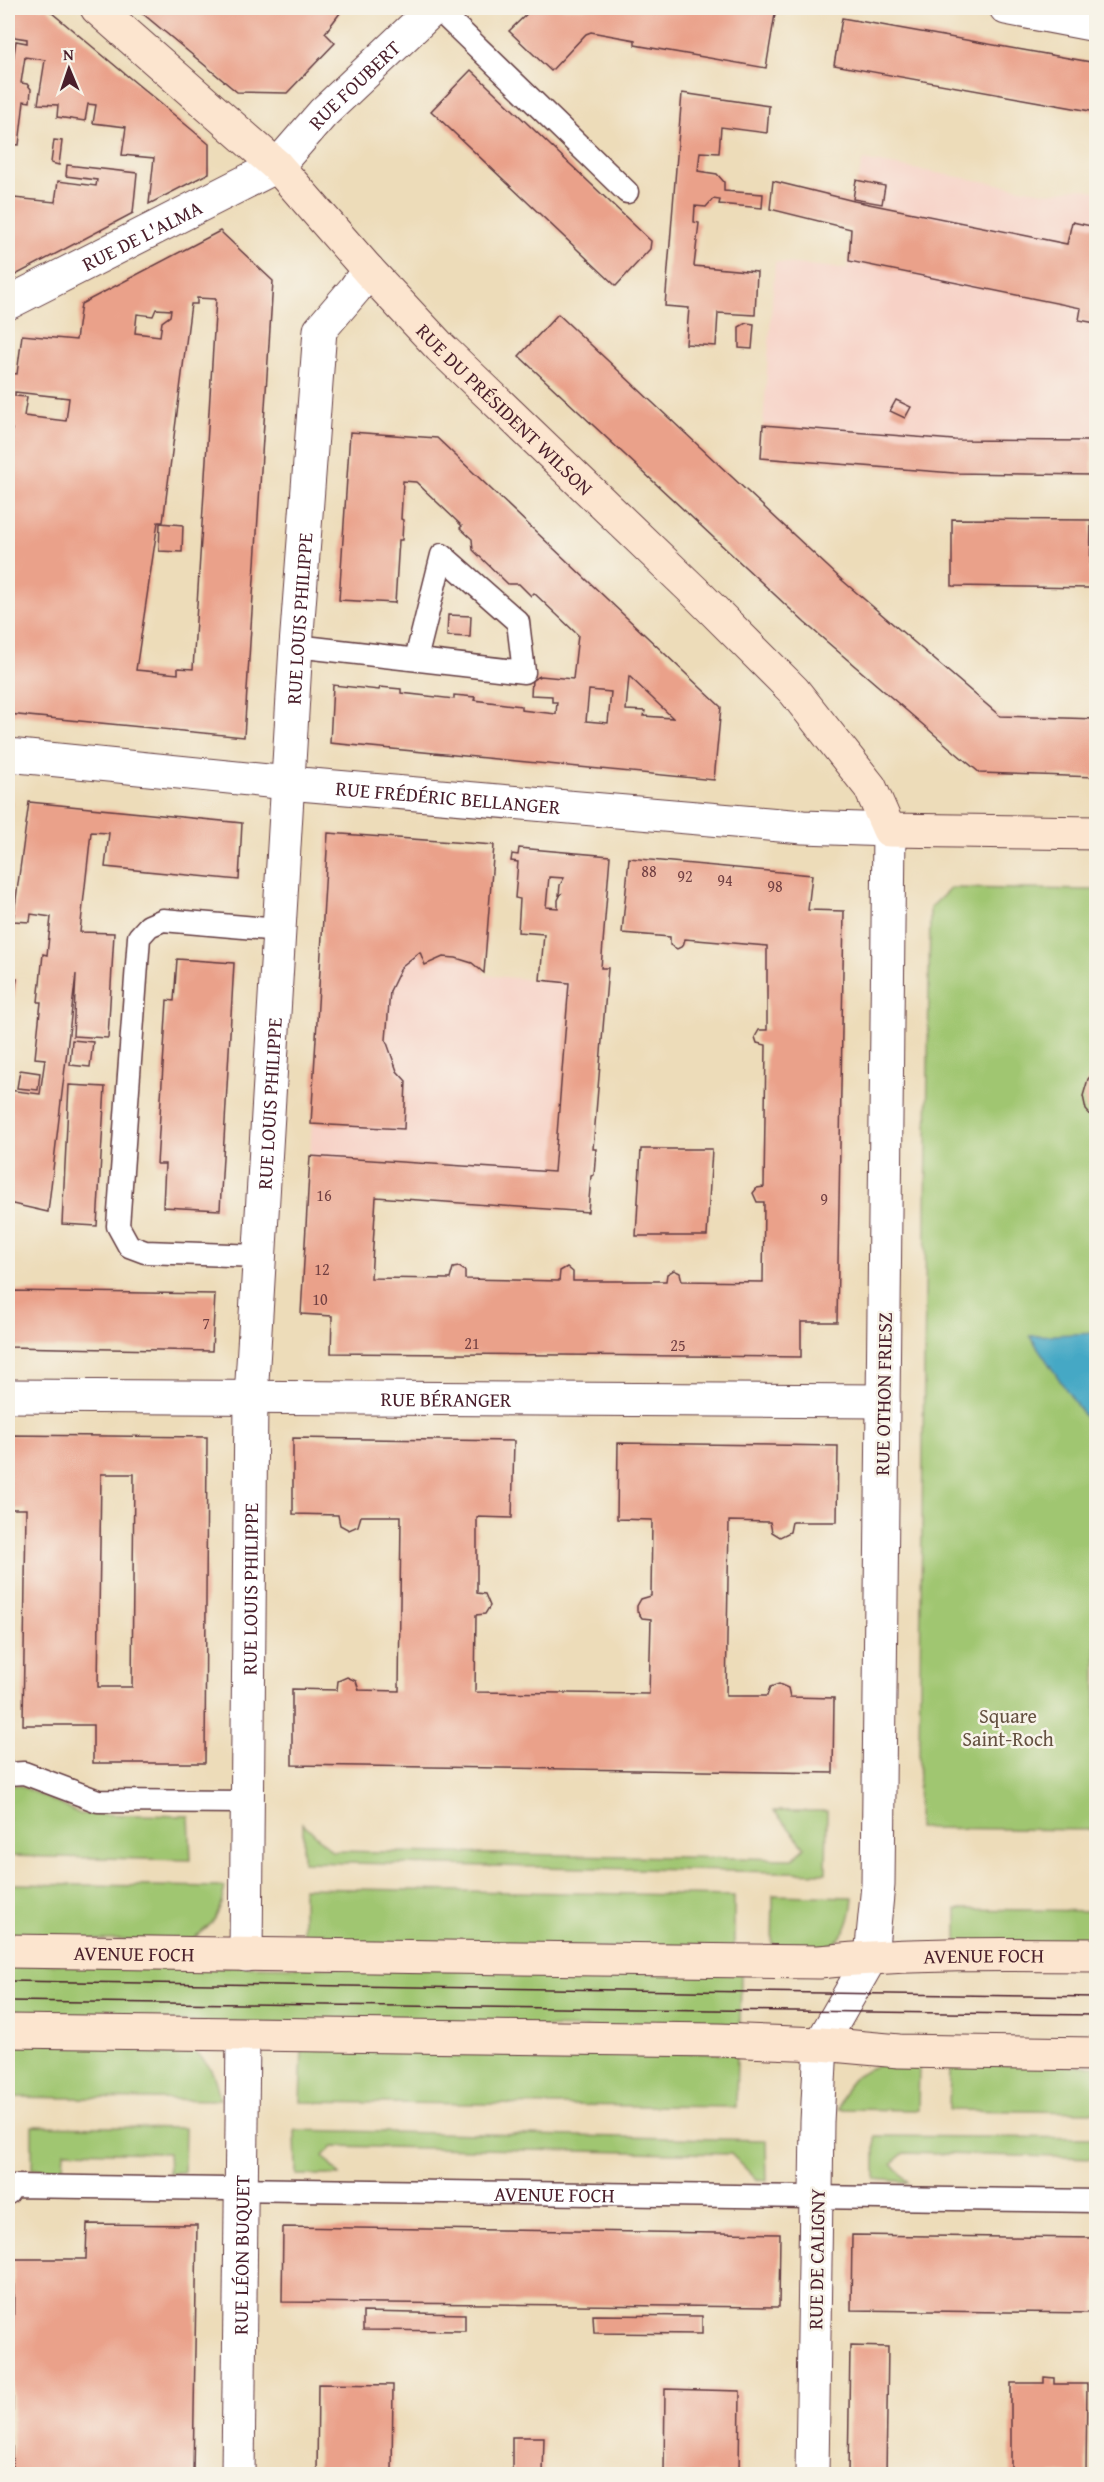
<svg xmlns="http://www.w3.org/2000/svg" width="1104" height="2482" viewBox="0 0 1104 2482" font-family="'Gentium Book Plus',serif">
	<style>
		.built { fill: #f7d1c6 }
		.green { fill: #a0c671; stroke: #75724e; stroke-width: 1.5 }
		.water { fill: #45a8c5; stroke: #486478; stroke-width: 1.5 }
		.building { fill: #eaa18a; fill-rule: evenodd }
		.lines { fill: none; stroke-linecap: round; stroke-linejoin: round }
		.lane-casing { stroke: #623b40; stroke-width: 25 }
		.street-casing { stroke: #623b40; stroke-width: 35 }
		.secondary-casing { stroke: #623b40; stroke-width: 35 }
		.lane { stroke: #fff; stroke-width: 22 }
		.street { stroke: #fff; stroke-width: 33 }
		.secondary { stroke: #fce5cf; stroke-width: 33 }
		.tram { stroke: #4a1f2b; stroke-width: 1.5 }
		.labels { text-anchor: middle; dominant-baseline: central; stroke-width: 5; stroke-linejoin: round; paint-order: stroke }
		.number-label { font-size: 16px; fill: #724043 }
		.street-label { font-size: 20px; fill: #4a1f2b; stroke: #f7f3e8 }
		.park-label { font-size: 20px; fill: #645140; stroke: #f7f3e8 }
	</style>
	<rect width="100%" height="100%" fill="#f7f3e8"/>
	<filter id="ink" filterUnits="userSpaceOnUse"><feTurbulence type="fractalNoise" baseFrequency=".0167" numOctaves="2"/><feDisplacementMap in="SourceGraphic" scale="12" xChannelSelector="R" yChannelSelector="G"/><feConvolveMatrix kernelMatrix="1 2 1 2 8 2 1 2 1" color-interpolation-filters="sRGB"/></filter>
	<filter id="wash" filterUnits="userSpaceOnUse"><feTurbulence type="fractalNoise" baseFrequency=".008" numOctaves="4" result="noise"/><feDisplacementMap in="SourceGraphic" scale="24" xChannelSelector="R" yChannelSelector="G"/><feGaussianBlur stdDeviation="1.35" result="paint"/><feColorMatrix in="noise" values="0 0 0 0 0 0 0 0 0 0 0 0 0 0 0 0 0 1.4 0 .05"/><feComposite in="paint" operator="in"/></filter>
	<g filter="url(#wash)">
		<rect width="100%" height="100%" fill="#eddcb9"/>
		<!-- built -->
		<g class="built">
			<path d="M 863,160 L 1049,193 L 1079,188 L 1096,191 L 1096,442 L 954,440 L 763,425 L 775,262 L 848,269 L 853,199 Z"/>
			<path d="M 328,833 L 494,845 L 484,975 L 569,983 L 554,1172 L 310,1156 Z"/>
		</g>
		<!-- green -->
		<g class="green">
			<path d="M 951,888 L 1096,890 L 1096,1830 L 918,1828 L 930,908 Z"/>
			<path d="M 8,1785 L 19,1785 L 80,1814 L 189,1816 L 191,1860 L 8,1856 Z"/>
			<path d="M 774,1811 L 827,1811 L 826,1873 L 303,1862 L 303,1823 L 332,1851 L 793,1859 L 805,1847 Z"/>
			<path d="M 8,1884 L 225,1887 C 219,1915 217,1923 192,1939 L 8,1941 Z"/>
			<path d="M 303,1888 L 734,1896 L 734,1951 L 303,1943 Z"/>
			<path d="M 773,1895 L 853,1897 C 848,1957 821,1947 772,1951 Z"/>
			<path d="M 957,1909 L 1096,1911 L 1096,1946 L 957,1944 Z"/>
			<path d="M 8,1963 L 741,1973 L 740,2030 L 8,2020 Z"/>
			<path d="M 8,2042 L 188,2047 C 211,2063 215,2073 220,2100 L 8,2097 Z"/>
			<path d="M 302,2049 L 737,2053 L 736,2107 L 300,2102 Z"/>
			<path d="M 885,2063 L 919,2064 L 918,2110 L 839,2109 C 846,2080 857,2071 885,2063 Z"/>
			<path d="M 950,2064 L 1096,2066 L 1096,2112 L 949,2110 Z"/>
			<path d="M 32,2126 L 185,2128 L 184,2172 L 169,2173 L 168,2153 L 64,2151 L 63,2170 L 32,2169 Z"/>
			<path d="M 295,2130 L 766,2140 L 767,2181 L 757,2180 L 731,2154 L 333,2146 L 323,2156 L 340,2175 L 296,2175 Z"/>
			<path d="M 875,2136 L 1096,2138 L 1096,2158 L 904,2153 L 892,2163 L 908,2182 L 875,2179 Z"/>
		</g>
		<!-- water -->
		<path class="water" d="M 1096,1333 L 1096,1434 L 1030,1336 Z"/>
		<g id="blocks">
			<!-- building -->
			<g class="building">
				<path d="M 8,8 L 46,8 L 209,144 L 209,173 L 149,204 L 154,158 L 122,155 L 126,127 L 93,123 L 96,105 L 88,104 L 85,121 L 57,117 L 58,105 L 38,104 L 45,60 L 25,57 L 21,83 L 27,84 L 31,89 L 30,102 L 24,101 L 19,145 L 8,144 L 8,80 L 10,81 L 16,41 L 27,43 L 27,39 L 8,36 Z"/>
				<path d="M 136,8 L 334,8 L 340,13 L 325,33 L 335,43 L 287,93 L 237,92 Z"/>
				<path d="M 533,8 L 776,8 L 766,68 L 635,45 L 635,40 L 591,32 L 586,34 L 551,71 L 509,31 Z"/>
				<path d="M 842,18 L 1096,63 L 1096,112 L 834,65 Z"/>
				<path d="M 471,70 L 651,241 L 650,249 L 616,286 L 431,111 Z"/>
				<path d="M 682,93 L 769,106 L 767,133 L 721,127 L 719,153 L 700,152 L 698,171 L 717,174 L 724,182 L 724,191 L 763,194 L 762,208 L 719,204 L 720,200 L 713,199 L 706,207 L 695,206 L 694,222 L 699,223 L 694,266 L 757,272 L 755,315 L 718,313 L 716,346 L 686,344 L 689,308 L 665,306 Z"/>
				<path d="M 54,140 L 62,141 L 59,165 L 51,163 Z"/>
				<path d="M 67,165 L 137,173 L 133,213 L 8,279 L 8,255 L 14,198 L 55,202 L 58,181 L 96,186 L 97,180 L 66,176 Z"/>
				<path d="M 856,180 L 885,186 L 882,204 L 853,199 Z"/>
				<path d="M 773,181 L 854,201 L 1067,244 L 1072,222 L 1096,227 L 1096,323 L 1079,320 L 1081,308 L 849,261 L 851,229 L 770,209 Z"/>
				<path d="M 220,231 L 273,281 L 244,737 L 8,714 L 8,464 L 12,429 L 8,427 L 8,373 L 17,374 L 22,335 L 76,340 L 81,304 ZM 197,298 L 216,299 L 193,669 L 178,668 L 178,674 L 136,670 L 158,522 L 163,522 L 191,304 L 197,304 ZM 156,309 L 171,310 L 170,316 L 162,322 L 160,336 L 135,333 L 137,314 L 153,316 ZM 15,392 L 69,398 L 66,421 L 24,416 L 27,397 L 15,396 Z"/>
				<path d="M 558,314 L 843,581 L 1000,716 L 1096,719 L 1096,777 L 980,773 L 950,748 L 805,623 L 519,356 Z"/>
				<path d="M 746,323 L 754,324 L 752,349 L 739,348 L 739,327 Z"/>
				<path d="M 896,400 L 911,407 L 905,418 L 890,411 Z"/>
				<path d="M 763,425 L 954,440 L 1092,441 L 1092,475 L 954,473 L 761,458 Z"/>
				<path d="M 350,432 L 437,438 L 721,707 L 714,780 L 330,743 L 333,685 L 379,690 L 380,687 L 401,689 L 401,693 L 454,699 L 454,695 L 475,697 L 474,700 L 521,706 L 521,710 L 556,714 L 557,702 L 552,702 L 552,696 L 531,695 L 532,680 L 540,676 L 573,679 L 578,635 L 534,593 L 531,596 L 519,584 L 508,584 L 473,550 L 472,539 L 460,528 L 462,526 L 416,482 L 403,481 L 401,519 L 403,520 L 402,540 L 399,540 L 395,603 L 339,600 ZM 629,676 L 673,718 L 644,716 L 645,711 L 626,710 ZM 589,690 L 611,692 L 608,723 L 586,721 Z"/>
				<path d="M 952,519 L 1091,520 L 1090,588 L 952,586 Z"/>
				<path d="M 160,523 L 183,525 L 182,552 L 159,551 Z"/>
				<path d="M 448,615 L 471,616 L 470,637 L 447,636 Z"/>
				<path d="M 8,800 L 12,801 L 9,823 L 8,823 Z"/>
				<path d="M 29,802 L 242,823 L 239,880 L 105,867 L 109,833 L 91,832 L 80,932 L 114,933 L 108,1038 L 73,1036 L 76,974 L 48,1212 L 8,1203 L 8,1090 L 40,1094 L 45,1059 L 35,1058 L 41,1002 L 38,1002 L 43,954 L 47,955 L 51,917 L 31,914 L 30,922 L 13,921 Z"/>
				<path d="M 328,833 L 494,845 L 484,973 L 472,963 L 456,958 L 443,957 L 425,965 L 420,952 L 402,966 L 390,991 L 386,1040 L 397,1071 L 406,1081 L 404,1129 L 311,1124 Z"/>
				<path d="M 519,848 L 610,856 L 601,968 L 608,968 L 593,1149 L 596,1149 L 594,1175 L 591,1176 L 588,1212 L 376,1197 L 371,1278 L 450,1279 L 453,1268 L 459,1267 L 465,1271 L 465,1279 L 559,1281 L 560,1271 L 567,1267 L 573,1272 L 573,1281 L 666,1281 L 667,1274 L 674,1270 L 680,1273 L 682,1281 L 763,1282 L 764,1202 L 757,1202 L 753,1193 L 757,1188 L 764,1187 L 766,1045 L 757,1043 L 755,1037 L 759,1030 L 767,1030 L 767,946 L 685,939 L 683,946 L 677,949 L 670,945 L 670,937 L 622,933 L 629,858 L 812,875 L 808,910 L 844,911 L 837,1322 L 801,1322 L 801,1357 L 331,1353 L 332,1316 L 301,1314 L 310,1156 L 554,1172 L 569,983 L 540,980 L 544,934 L 518,932 L 520,899 L 515,898 L 518,862 L 511,861 L 512,854 L 518,855 ZM 549,877 L 564,878 L 560,885 L 559,895 L 561,894 L 558,900 L 558,908 L 546,907 Z"/>
				<path d="M 177,959 L 234,963 L 220,1210 L 163,1207 L 165,1164 L 157,1164 L 167,1000 L 174,1001 Z"/>
				<path d="M 8,979 L 17,979 L 14,998 L 8,997 Z"/>
				<path d="M 72,1040 L 93,1042 L 90,1067 L 70,1065 Z"/>
				<path d="M 20,1070 L 40,1073 L 38,1090 L 17,1088 Z"/>
				<path d="M 1096,1070 L 1096,1121 L 1086,1110 L 1083,1096 L 1088,1079 Z"/>
				<path d="M 69,1085 L 105,1087 L 97,1226 L 62,1224 Z"/>
				<path d="M 641,1149 L 712,1149 L 707,1236 L 636,1236 Z"/>
				<path d="M 8,1291 L 215,1294 L 212,1351 L 8,1347 Z"/>
				<path d="M 8,1435 L 207,1437 L 205,1763 L 93,1763 L 93,1725 L 23,1725 L 26,1509 L 8,1509 ZM 101,1474 L 134,1474 L 132,1687 L 98,1687 Z"/>
				<path d="M 293,1438 L 514,1441 L 512,1518 L 477,1517 L 477,1593 L 485,1594 L 490,1606 L 485,1614 L 476,1615 L 475,1692 L 649,1694 L 651,1619 L 642,1618 L 637,1611 L 637,1606 L 641,1599 L 651,1596 L 652,1520 L 617,1519 L 618,1443 L 838,1446 L 837,1522 L 792,1522 L 790,1532 L 780,1537 L 772,1532 L 770,1522 L 729,1521 L 726,1696 L 767,1696 L 770,1687 L 779,1684 L 788,1688 L 790,1697 L 834,1698 L 833,1773 L 292,1765 L 292,1689 L 337,1690 L 338,1681 L 347,1677 L 356,1681 L 359,1690 L 399,1691 L 401,1516 L 361,1516 L 358,1526 L 349,1530 L 340,1525 L 338,1515 L 293,1514 Z"/>
				<path d="M 87,2224 L 197,2225 L 193,2474 L 12,2474 L 14,2259 L 86,2259 Z"/>
				<path d="M 283,2227 L 780,2234 L 779,2307 L 282,2302 Z"/>
				<path d="M 852,2235 L 1096,2238 L 1096,2313 L 851,2310 Z"/>
				<path d="M 363,2312 L 465,2314 L 465,2331 L 363,2330 Z"/>
				<path d="M 593,2315 L 702,2316 L 702,2334 L 594,2333 Z"/>
				<path d="M 850,2346 L 888,2347 L 886,2474 L 848,2474 Z"/>
				<path d="M 1044,2377 L 1054,2378 L 1054,2384 L 1087,2384 L 1086,2474 L 1011,2474 L 1011,2383 L 1044,2383 Z"/>
				<path d="M 318,2384 L 393,2385 L 392,2474 L 317,2474 Z"/>
				<path d="M 665,2389 L 740,2391 L 739,2474 L 664,2474 Z"/>
				<path d="M 512,2437 L 544,2437 L 543,2474 L 512,2474 Z"/>
			</g>
		</g>
	</g>
	<g filter="url(#ink)">
		<use href="#blocks" fill-opacity="0" stroke="#623b40" stroke-width="1.5"/>
		<g class="lines">
			<!-- lane casing -->
			<g class="lane-casing">
				<g id="lane">
					<path d="M 437,8 L 627,192"/>
					<path d="M 296,646 L 524,672 L 518,622 L 442,555 L 416,659"/>
					<path d="M 259,1256 L 145,1252 L 129,1246 L 118,1226 L 139,937 L 149,926 L 163,920 L 279,930"/>
					<path d="M 8,1774 L 24,1773 L 98,1801 L 247,1802"/>
					<path id="s1" d="M 8,2193 L 13,2186 L 1096,2201"/>
				</g>
			</g>
			<!-- street casing -->
			<g class="street-casing">
				<g id="street">
					<path d="M 1006,8 L 1096,25"/>
					<path id="s2" d="M 8,303 L 277,166 L 323,113 L 434,8"/>
					<path id="s3" d="M 8,755 L 288,783 L 803,827 L 889,830 L 878,1885 L 871,1957 L 821,2044 L 817,2122 L 812,2474"/>
					<path id="s4" d="M 8,1396 L 883,1401"/>
					<path id="s5" d="M 246,1955 L 251,1398 L 296,646 L 320,330 L 355,289 L 368,270"/>
					<path id="s6" d="M 238,2474 L 243,2036"/>
				</g>
			</g>
			<!-- secondary casing -->
			<g class="secondary-casing">
				<g id="secondary">
					<path id="s7" d="M 97,8 L 277,166 L 368,270 L 440,347 L 695,592 L 794,691 L 870,787 L 889,830 L 1096,833"/>
					<path id="s8" d="M 8,1951 L 819,1962 C 911,1953 1004,1954 1096,1955"/>
					<path d="M 8,2031 L 719,2040 L 821,2044 L 899,2051 L 1096,2054"/>
				</g>
			</g>
			<!-- lane -->
			<use href="#lane" class="lane"/>
			<!-- street -->
			<use href="#street" class="street"/>
			<!-- secondary -->
			<use href="#secondary" class="secondary"/>
			<!-- tram -->
			<g class="tram">
				<path d="M 8,1981 L 1096,1997"/>
				<path d="M 8,2001 L 1096,2015"/>
			</g>
		</g>
	</g>
	<g class="labels">
		<!-- number labels -->
		<g class="number-label">
			<text x="649" y="871">88</text>
			<text x="685" y="876">92</text>
			<text x="725" y="880">94</text>
			<text x="775" y="886">98</text>
			<text x="324" y="1195">16</text>
			<text x="824" y="1199">9</text>
			<text x="322" y="1269">12</text>
			<text x="320" y="1299">10</text>
			<text x="206" y="1323">7</text>
			<text x="472" y="1343">21</text>
			<text x="678" y="1345">25</text>
		</g>
		<!-- street labels -->
		<g class="street-label">
			<text stroke="none"><textPath href="#s2" startOffset="414">RUE FOUBERT</textPath></text>
			<text stroke="none"><textPath href="#s2" startOffset="150">RUE DE L'ALMA</textPath></text>
			<text stroke="none"><textPath href="#s7" startOffset="573">RUE DU PRÉSIDENT WILSON</textPath></text>
			<text stroke="none"><textPath href="#s5" startOffset="1338">RUE LOUIS PHILIPPE</textPath></text>
			<text stroke="none"><textPath href="#s3" startOffset="442">RUE FRÉDÉRIC BELLANGER</textPath></text>
			<text stroke="none"><textPath href="#s5" startOffset="852">RUE LOUIS PHILIPPE</textPath></text>
			<text transform="translate(883 1394) rotate(-89)">RUE OTHON FRIESZ</text>
			<text stroke="none"><textPath href="#s4" startOffset="438">RUE BÉRANGER</textPath></text>
			<text stroke="none"><textPath href="#s5" startOffset="366">RUE LOUIS PHILIPPE</textPath></text>
			<text stroke="none"><textPath href="#s8" startOffset="126">AVENUE FOCH</textPath></text>
			<text stroke="none"><textPath href="#s8" startOffset="976">AVENUE FOCH</textPath></text>
			<text stroke="none"><textPath href="#s1" startOffset="550">AVENUE FOCH</textPath></text>
			<text stroke="none"><textPath href="#s6" startOffset="219">RUE LÉON BUQUET</textPath></text>
			<text transform="translate(816 2259) rotate(-89)">RUE DE CALIGNY</text>
		</g>
		<!-- park labels -->
		<g class="park-label">
			<text x="1008" y="1715">Square<tspan x="1008" dy="23">Saint-Roch</tspan></text>
		</g>
	</g>
	<!-- margin -->
	<rect width="1104" height="2482" fill="none" stroke="#f7f3e8" stroke-width="30"/>
	<!-- north arrow -->
	<g transform="translate(69 69) rotate(358)" stroke="#f7f3e8" stroke-width="4.5" paint-order="stroke">
	<path d="M0-4.5L10 22L0 15L-10 22Z" fill="#4a1f2b"/>
	<text y="-9" font-size="16" font-weight="bold" text-anchor="middle" fill="#4a1f2b">N</text>
	</g>
</svg>
